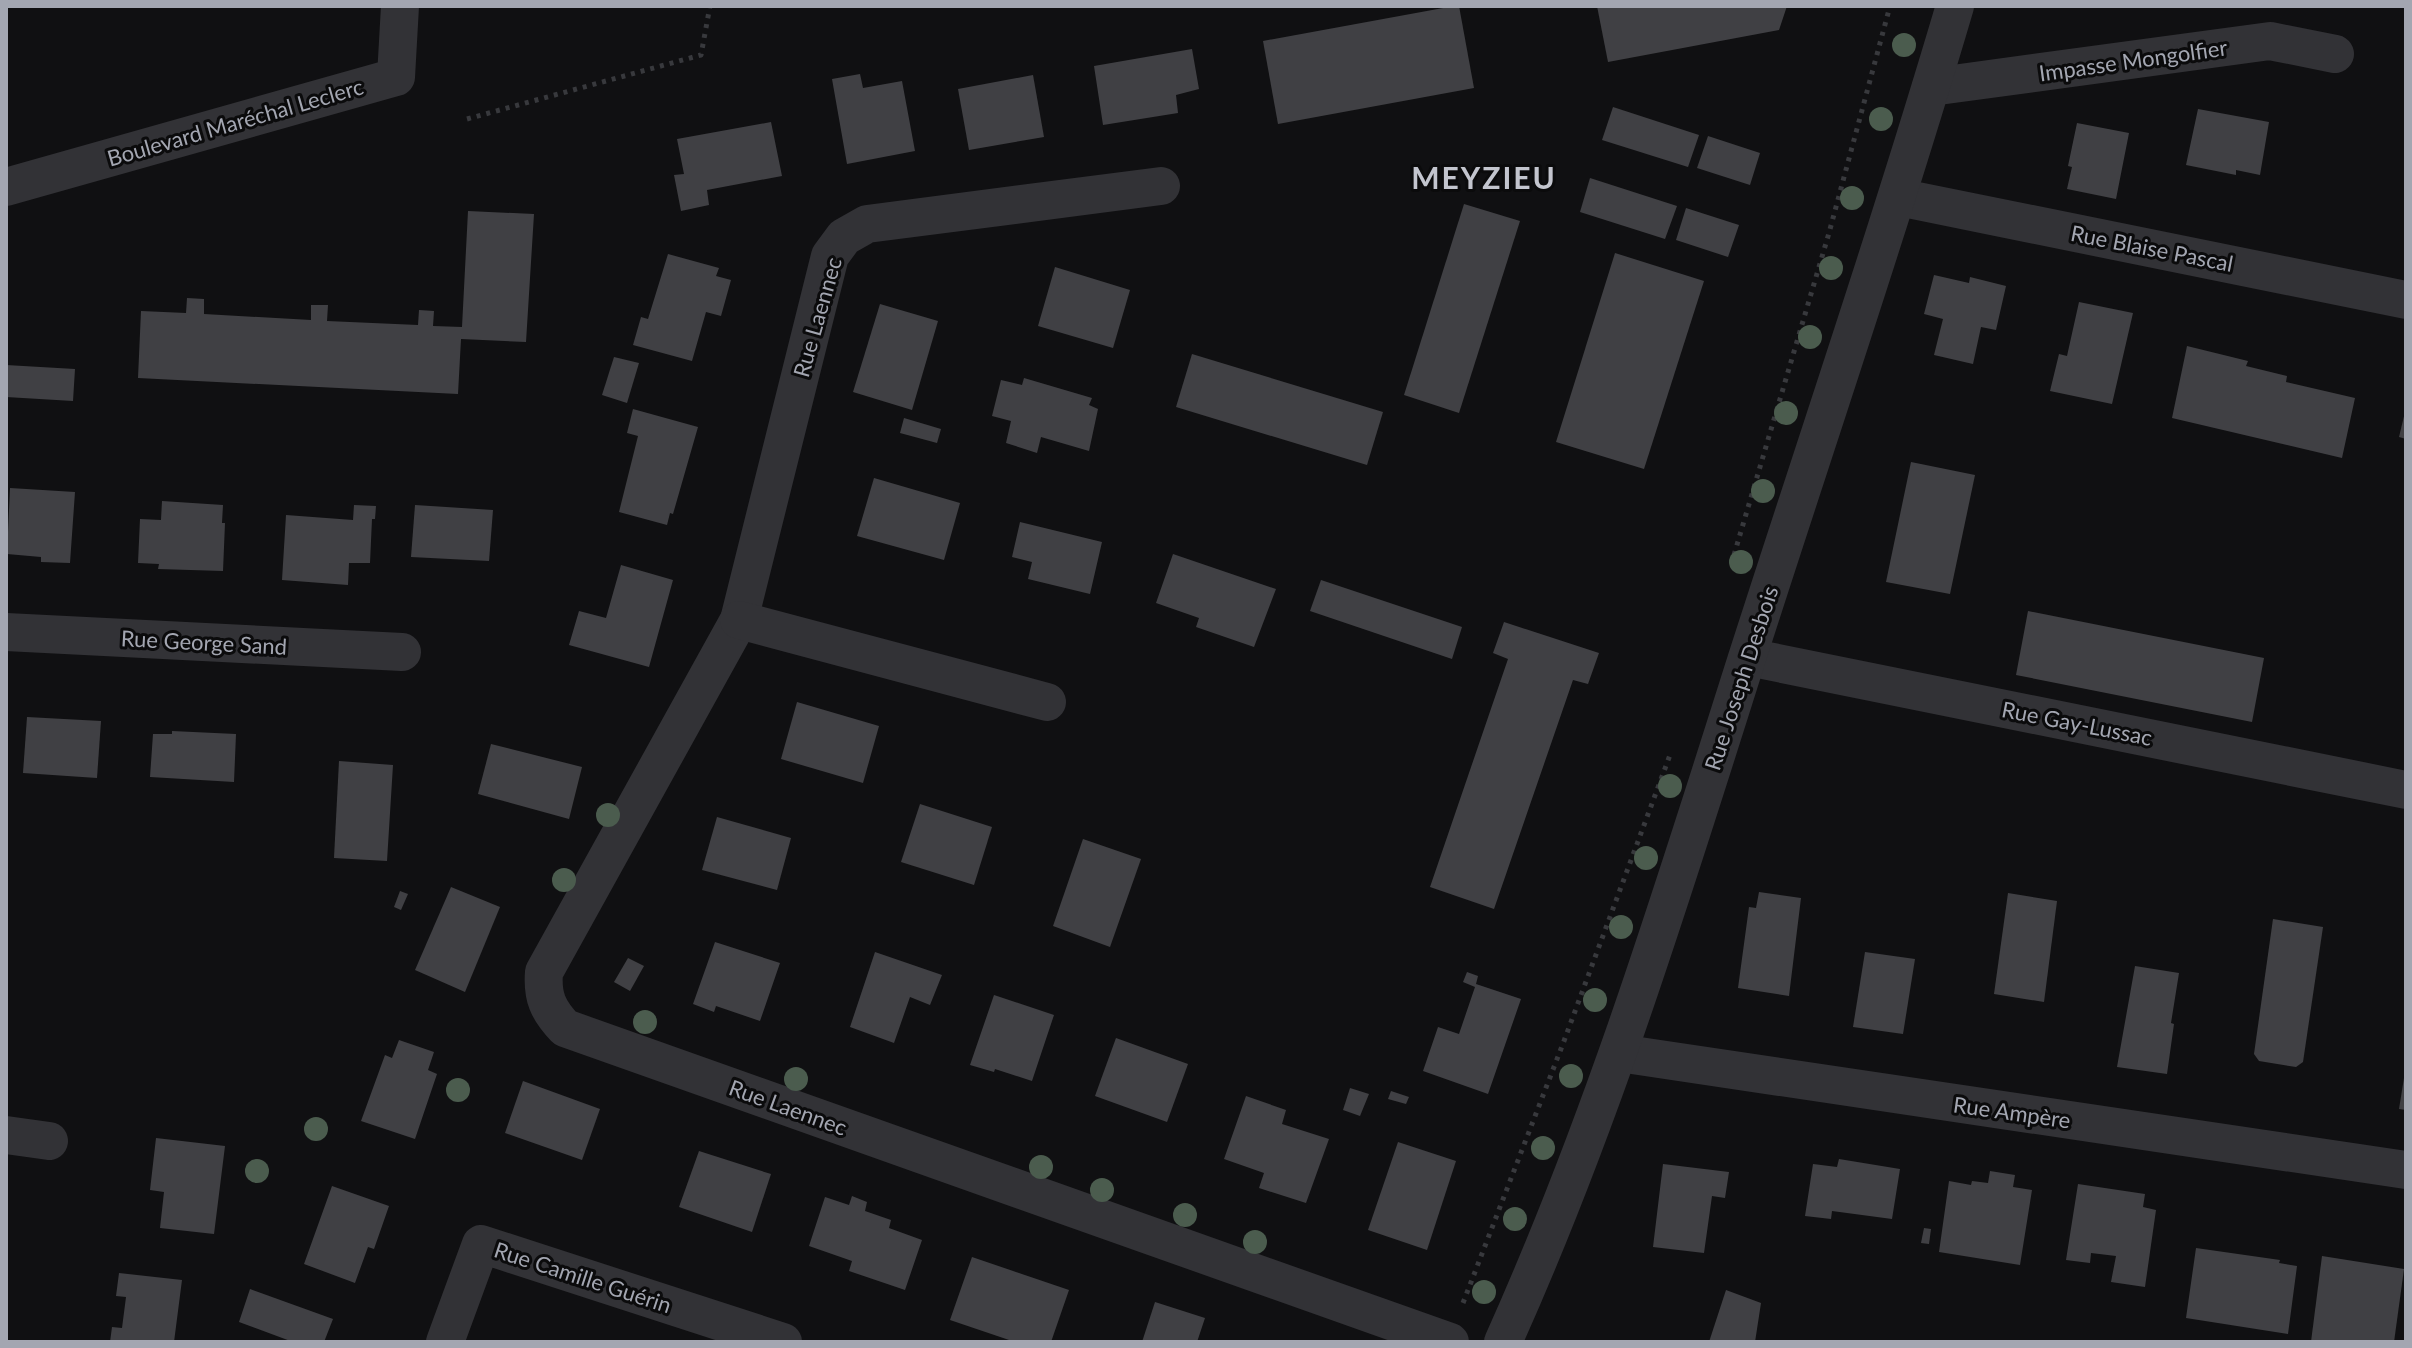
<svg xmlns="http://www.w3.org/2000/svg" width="2412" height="1348" viewBox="0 0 2412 1348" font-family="Lato,sans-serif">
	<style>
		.building { fill: #404044 }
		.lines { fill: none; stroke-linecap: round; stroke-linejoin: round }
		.path { stroke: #38393d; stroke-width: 5; stroke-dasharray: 4 6; stroke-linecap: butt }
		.minor { stroke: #323236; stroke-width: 38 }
		.tree { fill: #4b5c4e }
		.labels { text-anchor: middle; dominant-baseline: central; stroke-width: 6; stroke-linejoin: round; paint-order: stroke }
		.street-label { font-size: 22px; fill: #a3a6b1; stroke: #0b0b0c }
		.district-label { font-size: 30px; font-weight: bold; letter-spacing: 2px; fill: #c3c5ce; stroke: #0b0b0c }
	</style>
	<rect width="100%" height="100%" fill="#101012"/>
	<!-- building -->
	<g class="building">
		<path d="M 1454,6 L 1459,6 L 1474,88 L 1278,124 L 1263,41 Z"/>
		<path d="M 1597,6 L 1787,6 L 1779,30 L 1608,62 Z"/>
		<path d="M 1192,49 L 1199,89 L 1176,95 L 1178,113 L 1103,125 L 1094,66 Z"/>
		<path d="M 860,74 L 863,88 L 902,81 L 915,151 L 847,164 L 832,79 Z"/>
		<path d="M 1033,75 L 1044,137 L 969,150 L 958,89 Z"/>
		<path d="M 1613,107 L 1699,135 L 1688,167 L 1602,140 Z"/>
		<path d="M 2198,109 L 2269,122 L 2260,175 L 2236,170 L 2236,175 L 2186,165 Z"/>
		<path d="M 771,122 L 782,176 L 707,190 L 709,205 L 681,211 L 674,175 L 684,174 L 677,139 Z"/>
		<path d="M 2077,123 L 2129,133 L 2116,199 L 2067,189 L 2072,167 L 2068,166 Z"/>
		<path d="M 1708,136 L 1760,153 L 1750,185 L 1697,168 Z"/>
		<path d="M 1590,178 L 1677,206 L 1665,239 L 1580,212 Z"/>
		<path d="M 1464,204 L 1520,221 L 1459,413 L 1404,395 Z"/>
		<path d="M 1686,208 L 1739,225 L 1728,257 L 1676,240 Z"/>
		<path d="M 468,211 L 534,214 L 526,342 L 461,339 L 458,394 L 138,378 L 141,311 L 186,313 L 187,298 L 204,299 L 204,314 L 311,320 L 311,305 L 328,305 L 327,321 L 418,325 L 419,310 L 434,311 L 433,326 L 462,327 Z"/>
		<path d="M 1615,253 L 1704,281 L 1644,469 L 1556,442 Z"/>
		<path d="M 668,254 L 719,268 L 716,276 L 731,280 L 721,316 L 706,312 L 692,361 L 633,345 L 641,317 L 648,319 Z"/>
		<path d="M 1055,267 L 1130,290 L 1113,348 L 1038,326 Z"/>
		<path d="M 1934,275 L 1969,283 L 1970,277 L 2006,286 L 1996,330 L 1981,327 L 1973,364 L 1934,355 L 1943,319 L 1924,314 Z"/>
		<path d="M 2079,302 L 2133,313 L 2112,404 L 2050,391 L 2059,354 L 2067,356 Z"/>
		<path d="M 880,304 L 938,321 L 912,410 L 853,392 Z"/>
		<path d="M 2187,346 L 2248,361 L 2246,366 L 2287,376 L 2286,382 L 2355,398 L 2342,458 L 2172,418 Z"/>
		<path d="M 1192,354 L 1383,412 L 1367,465 L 1176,407 Z"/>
		<path d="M 614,357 L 639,363 L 627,403 L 602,395 Z"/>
		<path d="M 6,365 L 75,369 L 73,401 L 6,397 Z"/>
		<path d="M 1024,378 L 1092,398 L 1089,405 L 1098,409 L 1089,451 L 1041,437 L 1037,453 L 1006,443 L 1011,421 L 992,416 L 1001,380 L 1022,385 Z"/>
		<path d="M 633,409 L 698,427 L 673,514 L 670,513 L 667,525 L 619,512 L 638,436 L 627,433 Z"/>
		<path d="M 2405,412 L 2406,412 L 2406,439 L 2399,437 Z"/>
		<path d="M 904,418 L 941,429 L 937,443 L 900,433 Z"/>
		<path d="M 1911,462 L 1975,475 L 1950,594 L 1886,582 Z"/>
		<path d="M 874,478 L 960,503 L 944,560 L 857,536 Z"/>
		<path d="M 10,488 L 75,492 L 70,563 L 41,562 L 41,557 L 7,554 Z"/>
		<path d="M 162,501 L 223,505 L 222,523 L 225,523 L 223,571 L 158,569 L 159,564 L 138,563 L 140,519 L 161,520 Z"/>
		<path d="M 354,505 L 376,506 L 375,519 L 372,519 L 370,563 L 349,563 L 348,585 L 282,580 L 286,515 L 353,520 Z"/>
		<path d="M 415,505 L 493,510 L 489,561 L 411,557 Z"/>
		<path d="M 1020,522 L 1102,542 L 1090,594 L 1028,579 L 1032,562 L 1012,557 Z"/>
		<path d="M 1173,554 L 1276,589 L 1254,647 L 1196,627 L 1199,618 L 1156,603 Z"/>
		<path d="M 621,565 L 673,580 L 649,667 L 569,645 L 579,611 L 606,618 Z"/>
		<path d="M 1321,580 L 1462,627 L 1452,659 L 1310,611 Z"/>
		<path d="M 2028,611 L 2264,658 L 2252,722 L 2016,675 Z"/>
		<path d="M 1504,622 L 1599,653 L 1588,684 L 1573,680 L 1494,909 L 1430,887 L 1508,659 L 1493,653 Z"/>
		<path d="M 797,702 L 879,726 L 863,783 L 781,759 Z"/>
		<path d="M 27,717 L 101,721 L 97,778 L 23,773 Z"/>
		<path d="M 172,731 L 236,734 L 234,782 L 150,777 L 153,734 L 172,734 Z"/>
		<path d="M 491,744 L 582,767 L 569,819 L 478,794 Z"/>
		<path d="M 339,761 L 393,765 L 387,861 L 334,858 Z"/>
		<path d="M 920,804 L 992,827 L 974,885 L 901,862 Z"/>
		<path d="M 717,817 L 791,838 L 777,890 L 702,870 Z"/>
		<path d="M 1083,839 L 1141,859 L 1110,947 L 1053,926 Z"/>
		<path d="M 451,887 L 500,907 L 465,992 L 415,970 Z"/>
		<path d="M 400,891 L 408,894 L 401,910 L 394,907 Z"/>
		<path d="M 1759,892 L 1801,898 L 1789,996 L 1738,988 L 1749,907 L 1756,908 Z"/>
		<path d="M 2008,893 L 2057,901 L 2044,1002 L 1994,994 Z"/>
		<path d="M 2273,919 L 2323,927 L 2303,1062 L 2296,1067 L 2259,1061 L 2254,1054 Z"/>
		<path d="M 715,942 L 780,963 L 760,1021 L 716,1006 L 714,1012 L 693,1004 Z"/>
		<path d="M 875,952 L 942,975 L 930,1005 L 910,997 L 894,1043 L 850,1027 Z"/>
		<path d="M 1865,952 L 1915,959 L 1903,1034 L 1853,1027 Z"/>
		<path d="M 628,958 L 644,966 L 630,991 L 614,982 Z"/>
		<path d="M 2135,966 L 2179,973 L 2171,1023 L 2174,1024 L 2167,1074 L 2117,1067 Z"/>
		<path d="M 1467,972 L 1478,976 L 1476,984 L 1521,999 L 1488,1094 L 1423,1071 L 1438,1027 L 1459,1034 L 1475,987 L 1463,982 Z"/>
		<path d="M 994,995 L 1054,1015 L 1032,1081 L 995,1069 L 994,1072 L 970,1065 Z"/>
		<path d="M 1116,1038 L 1188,1064 L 1167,1122 L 1095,1096 Z"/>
		<path d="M 399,1040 L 434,1052 L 428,1070 L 437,1074 L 415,1139 L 361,1121 L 385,1055 L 392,1058 Z"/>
		<path d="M 2404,1078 L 2406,1078 L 2406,1110 L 2399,1109 Z"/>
		<path d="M 523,1081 L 600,1109 L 582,1160 L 505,1133 Z"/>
		<path d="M 1350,1088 L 1369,1094 L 1360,1116 L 1343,1110 Z"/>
		<path d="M 1391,1091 L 1409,1097 L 1406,1104 L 1388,1099 Z"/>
		<path d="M 1246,1096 L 1286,1110 L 1282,1124 L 1329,1139 L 1306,1203 L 1259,1188 L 1264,1173 L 1224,1159 Z"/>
		<path d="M 156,1138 L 225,1146 L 214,1234 L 160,1228 L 164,1192 L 150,1190 Z"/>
		<path d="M 1398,1142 L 1456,1161 L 1427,1250 L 1368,1230 Z"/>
		<path d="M 699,1151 L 771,1174 L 752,1232 L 679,1207 Z"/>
		<path d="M 1839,1159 L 1900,1169 L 1892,1219 L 1832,1211 L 1831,1219 L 1805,1216 L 1813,1164 L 1837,1167 Z"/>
		<path d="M 1663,1164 L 1729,1172 L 1725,1198 L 1712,1196 L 1704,1253 L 1653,1247 Z"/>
		<path d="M 1990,1171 L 2015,1175 L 2013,1187 L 2032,1190 L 2020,1265 L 1939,1252 L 1949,1181 L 1971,1185 L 1972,1181 L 1988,1183 Z"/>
		<path d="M 2078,1184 L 2145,1194 L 2143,1207 L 2156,1210 L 2145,1287 L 2111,1282 L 2116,1256 L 2091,1253 L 2090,1263 L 2066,1260 Z"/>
		<path d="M 332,1186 L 389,1206 L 374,1249 L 368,1247 L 355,1283 L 304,1264 Z"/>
		<path d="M 852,1196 L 867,1202 L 865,1211 L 891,1220 L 889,1228 L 922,1240 L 905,1290 L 849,1271 L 852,1261 L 809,1246 L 825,1197 L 849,1205 Z"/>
		<path d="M 1924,1228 L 1931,1229 L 1929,1244 L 1921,1243 Z"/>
		<path d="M 2196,1248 L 2280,1260 L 2279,1263 L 2297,1266 L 2288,1334 L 2186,1318 Z"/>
		<path d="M 2322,1256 L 2404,1269 L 2394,1342 L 2311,1342 Z"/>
		<path d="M 972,1257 L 1069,1290 L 1051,1342 L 1015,1342 L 950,1320 Z"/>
		<path d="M 119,1273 L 182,1280 L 174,1342 L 110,1342 L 112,1327 L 122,1328 L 126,1297 L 116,1296 Z"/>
		<path d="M 250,1289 L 333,1319 L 324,1342 L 293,1342 L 239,1322 Z"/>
		<path d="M 1726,1290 L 1761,1303 L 1755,1342 L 1709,1342 Z"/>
		<path d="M 1155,1302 L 1205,1318 L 1197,1342 L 1142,1342 Z"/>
	</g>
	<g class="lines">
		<!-- path -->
		<g class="path">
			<path d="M 467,119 L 701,55 L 710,6"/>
			<path d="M 1734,555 L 1829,233 L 1890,6"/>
			<path d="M 1463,1303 L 1564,1041 L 1670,755"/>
		</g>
		<!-- minor -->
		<g class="minor">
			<path d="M 1931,87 L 2270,41 L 2335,54"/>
			<path d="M 1161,186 L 867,224 L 844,237 L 830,256 L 739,620 L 544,972 C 542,997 548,1010 565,1028 L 1450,1342"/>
			<path d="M 6,187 L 396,77 L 400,6"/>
			<path d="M 1898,197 L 2406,300"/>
			<path d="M 739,620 L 1047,702"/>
			<path d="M 6,632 L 402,652"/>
			<path d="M 1748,657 L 2406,790"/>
			<path d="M 1619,1053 L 2406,1170"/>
			<path d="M 6,1135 L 49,1141"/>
			<path d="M 445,1342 L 481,1244 L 783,1342"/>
			<path d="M 1503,1342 C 1602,1122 1673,891 1746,661 C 1816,443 1890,226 1955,6"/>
		</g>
	</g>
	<!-- trees -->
	<g class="tree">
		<circle cx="1904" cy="45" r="12"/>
		<circle cx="1881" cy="119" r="12"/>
		<circle cx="1852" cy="198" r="12"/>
		<circle cx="1831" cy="268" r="12"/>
		<circle cx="1810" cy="337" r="12"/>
		<circle cx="1786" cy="413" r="12"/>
		<circle cx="1763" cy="491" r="12"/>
		<circle cx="1741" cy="562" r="12"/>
		<circle cx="1670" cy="786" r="12"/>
		<circle cx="608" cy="815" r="12"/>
		<circle cx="1646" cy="858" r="12"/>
		<circle cx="564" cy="880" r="12"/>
		<circle cx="1621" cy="927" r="12"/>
		<circle cx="1595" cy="1000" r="12"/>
		<circle cx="645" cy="1022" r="12"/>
		<circle cx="1571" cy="1076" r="12"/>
		<circle cx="796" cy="1079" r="12"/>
		<circle cx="458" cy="1090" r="12"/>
		<circle cx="316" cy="1129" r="12"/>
		<circle cx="1543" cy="1148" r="12"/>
		<circle cx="1041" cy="1167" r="12"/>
		<circle cx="257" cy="1171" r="12"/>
		<circle cx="1102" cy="1190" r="12"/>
		<circle cx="1185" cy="1215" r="12"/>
		<circle cx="1515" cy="1219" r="12"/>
		<circle cx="1255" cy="1242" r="12"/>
		<circle cx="1484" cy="1292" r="12"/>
	</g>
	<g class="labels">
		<!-- street labels -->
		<g class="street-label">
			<text transform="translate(2133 60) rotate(-8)">Impasse Mongolfier</text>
			<text transform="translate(235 122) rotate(-16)">Boulevard Maréchal Leclerc</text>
			<text transform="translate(2152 248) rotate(11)">Rue Blaise Pascal</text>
			<text transform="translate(817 317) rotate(-74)">Rue Laennec</text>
			<text transform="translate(204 642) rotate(3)">Rue George Sand</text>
			<text transform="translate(1741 678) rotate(-72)">Rue Joseph Desbois</text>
			<text transform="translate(2077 723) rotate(11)">Rue Gay-Lussac</text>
			<text transform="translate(788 1107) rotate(20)">Rue Laennec</text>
			<text transform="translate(2012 1112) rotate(8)">Rue Ampère</text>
			<text transform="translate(583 1277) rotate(18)">Rue Camille Guérin</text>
		</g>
		<!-- district labels -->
		<g class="district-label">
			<text x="1484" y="177">MEYZIEU</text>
		</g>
	</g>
	<!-- border -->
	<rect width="2412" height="1348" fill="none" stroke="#a3a6b1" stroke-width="16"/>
</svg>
